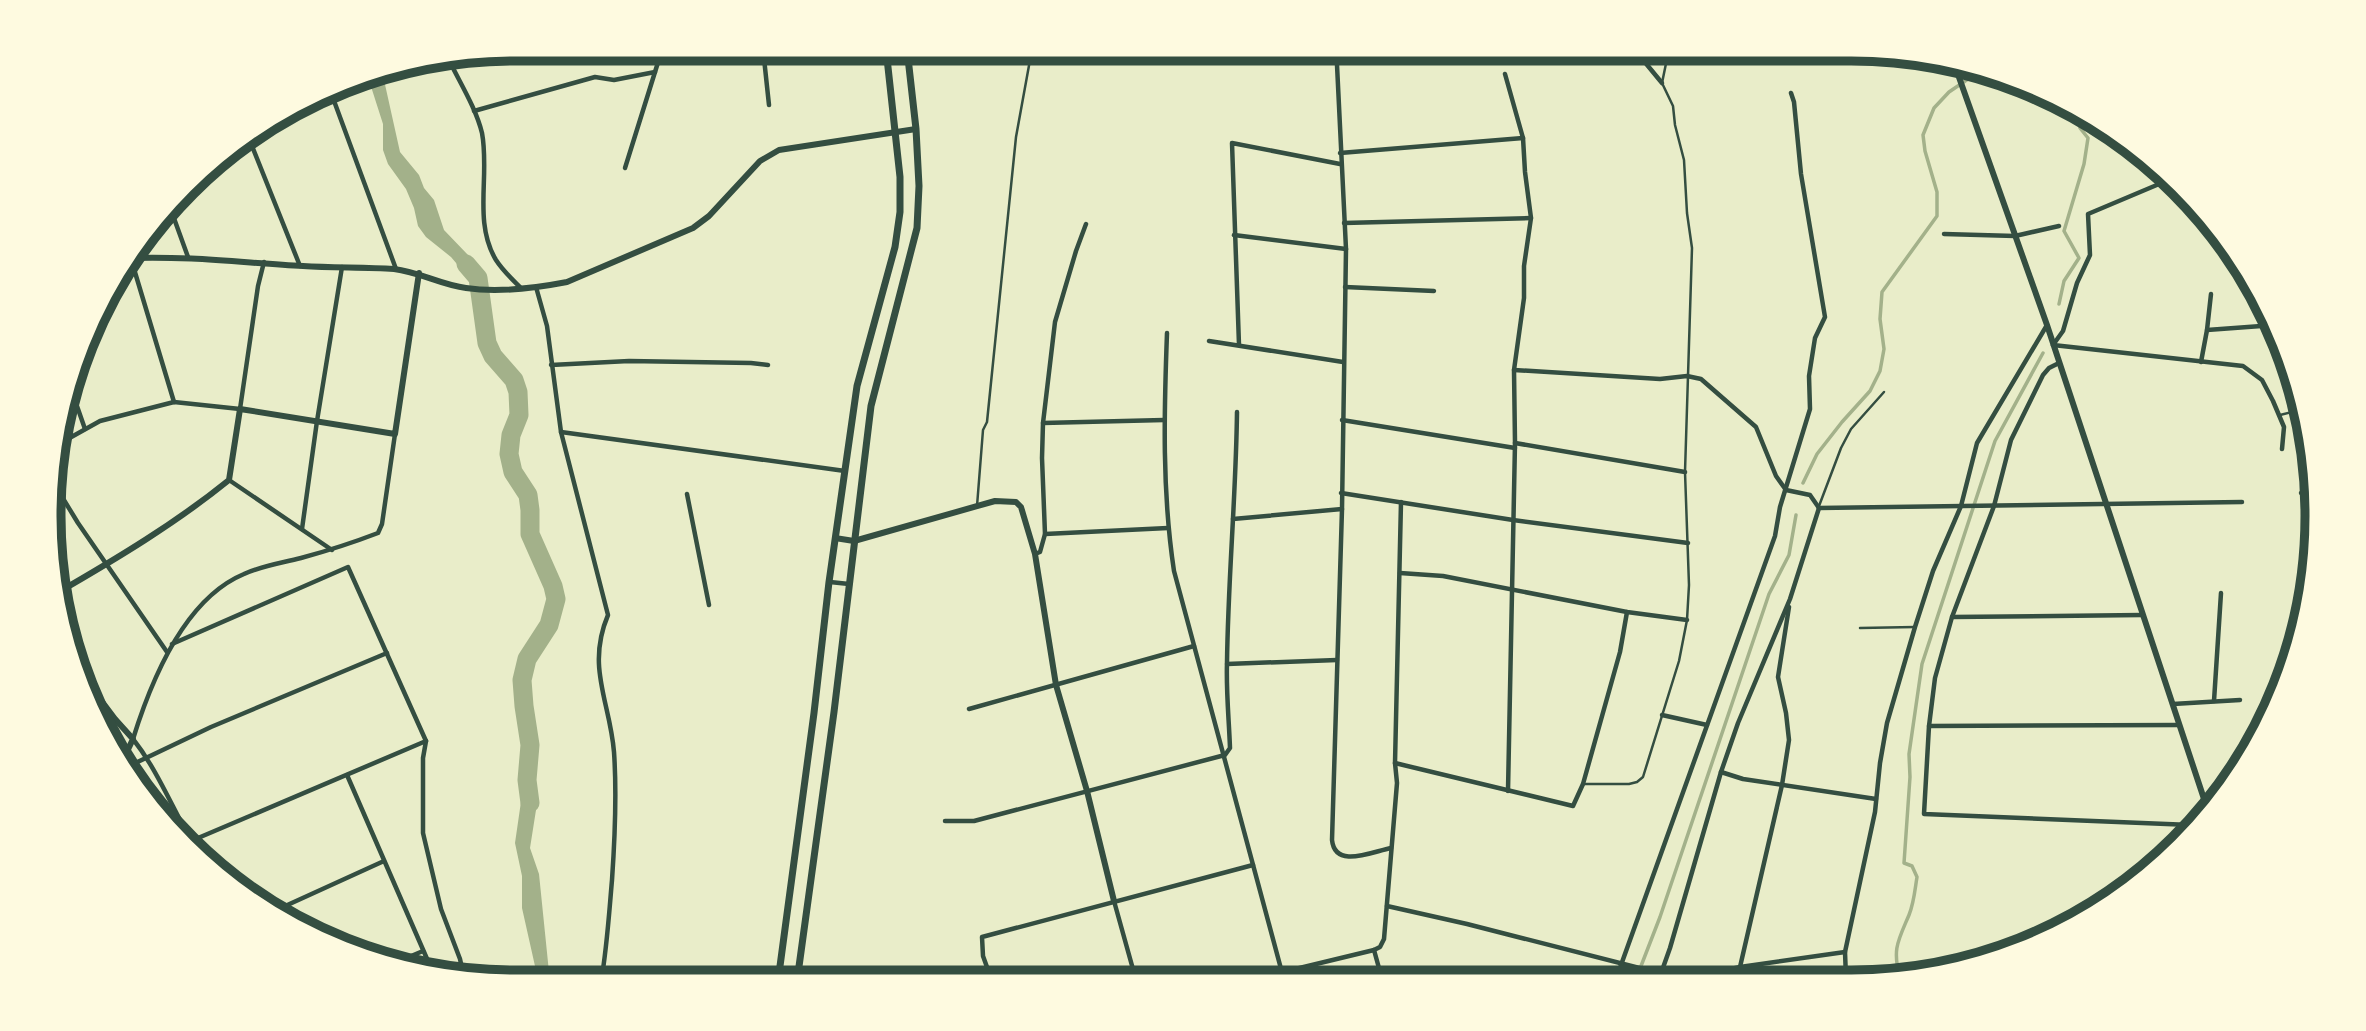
<svg xmlns="http://www.w3.org/2000/svg" width="2366" height="1031" viewBox="0 0 2366 1031" font-family="Overpass,sans-serif">
	<style>
		.water { fill: #a3b18a }
		.lines { fill: none; stroke-linecap: round; stroke-linejoin: round }
		.stream { stroke: #a3b18a; stroke-width: 3.5 }
		.river { stroke: #a3b18a; stroke-width: 19 }
		.service { stroke: #344e41; stroke-width: 2.5 }
		.minor { stroke: #344e41; stroke-width: 4.5 }
		.tertiary { stroke: #344e41; stroke-width: 6 }
		.secondary { stroke: #344e41; stroke-width: 6 }
		.primary { stroke: #344e41; stroke-width: 7 }
		.rim { fill: none; stroke: #344e41; stroke-width: 9 }
	</style>
	<rect width="100%" height="100%" fill="#e9edc9"/>
	<!-- water -->
	<g class="water">
		<path d="M 382,71 L 400,152 L 419,175 L 424,188 L 434,200 L 444,230 L 468,255 L 488,283 L 473,283 L 451,257 L 426,237 L 418,226 L 414,208 L 406,189 L 388,164 L 383,150 L 383,124 L 367,74 Z"/>
		<path d="M 532,774 L 536,810 L 530,848 L 539,874 L 550,982 L 535,982 L 537,975 L 522,908 L 522,876 L 515,843 L 524,781 Z"/>
	</g>
	<g class="lines">
		<!-- stream -->
		<g class="stream">
			<path d="M 2059,304 L 2064,281 L 2079,258 L 2064,231 L 2084,164 L 2088,138 L 2080,128 L 2079,110"/>
			<path d="M 1803,483 L 1817,454 L 1842,422 L 1870,391 L 1880,371 L 1884,349 L 1880,319 L 1882,292 L 1937,216 L 1937,192 L 1925,151 L 1923,135 L 1934,108 L 1949,92 L 1971,77 L 1975,70"/>
			<path d="M 1900,978 C 1892,949 1898,941 1909,915 C 1914,903 1915,889 1917,877 L 1912,866 L 1904,863 L 1910,777 L 1909,754 L 1922,664 L 1995,441 L 2043,353"/>
			<path d="M 1636,979 L 1660,917 L 1769,594 L 1789,555 L 1796,515"/>
		</g>
		<!-- river -->
		<path class="river" d="M 466,264 L 478,278 L 487,343 L 493,356 L 514,380 L 518,392 L 519,415 L 511,435 L 509,454 L 513,472 L 528,495 L 530,510 L 530,534 L 553,586 L 556,599 L 549,625 L 527,659 L 522,680 L 524,706 L 530,745 L 527,780 L 530,803"/>
		<!-- service -->
		<g class="service">
			<path d="M 2280,415 L 2304,409"/>
			<path d="M 977,506 L 983,430 L 987,422 L 1016,137 L 1032,49"/>
			<path d="M 1819,506 L 1841,448 L 1851,429 L 1884,392"/>
			<path d="M 1860,628 L 1915,627"/>
			<path d="M 1583,784 L 1629,784 L 1637,782 L 1643,777 L 1679,661 L 1687,620 L 1689,585 L 1685,472 L 1692,248 L 1687,213 L 1684,160 L 1675,125 L 1673,106 L 1662,83 L 1669,49"/>
		</g>
		<!-- minor -->
		<g class="minor">
			<path d="M 763,49 L 769,105"/>
			<path d="M 1340,49 L 1337,65 L 1346,249 L 1342,509 L 1332,840 C 1335,869 1371,852 1391,848"/>
			<path d="M 1634,49 L 1662,83"/>
			<path d="M 660,56 L 685,49"/>
			<path d="M 449,60 C 460,83 476,108 482,133 C 490,175 473,222 496,260 C 503,271 512,279 521,288"/>
			<path d="M 1505,74 L 1523,138 L 1525,172 L 1531,218 L 1524,266 L 1524,298 L 1514,370 L 1515,443 L 1508,791"/>
			<path d="M 330,90 L 396,269"/>
			<path d="M 474,111 L 595,77 L 614,80 L 655,72"/>
			<path d="M 248,136 L 300,266"/>
			<path d="M 1340,153 L 1523,138"/>
			<path d="M 625,168 L 660,56 L 659,49"/>
			<path d="M 2171,179 L 2088,214 L 2090,255 L 2077,283 L 2063,331 L 2053,345 L 2243,366 L 2262,380 L 2273,401 L 2284,427 L 2282,449"/>
			<path d="M 171,210 L 188,257"/>
			<path d="M 1344,223 L 1531,218"/>
			<path d="M 1944,234 L 2015,236 L 2059,226"/>
			<path d="M 1234,235 L 1346,249"/>
			<path d="M 131,259 L 174,402"/>
			<path d="M 536,287 L 547,326 L 561,432 L 608,615 C 586,667 610,702 614,752 C 617,795 615,837 612,880 C 609,914 607,948 601,982"/>
			<path d="M 1345,287 L 1434,291"/>
			<path d="M 2207,330 L 2275,325"/>
			<path d="M 1167,333 C 1164,413 1162,492 1174,571 L 1284,980"/>
			<path d="M 1209,341 L 1343,362"/>
			<path d="M 1239,345 L 1232,143 L 1340,164"/>
			<path d="M 2201,362 L 2207,330 L 2211,294"/>
			<path d="M 2059,363 L 2049,368 L 2043,375 L 2011,440 L 1994,506 L 1952,617 L 1935,678 L 1929,726 L 1924,814 L 2191,825"/>
			<path d="M 551,365 L 629,361 L 751,363 L 768,365"/>
			<path d="M 1514,370 L 1660,379 L 1687,376 L 1701,379 L 1756,427 L 1776,476 L 1786,490 L 1810,495 L 1819,508"/>
			<path d="M 71,389 L 85,429"/>
			<path d="M 1342,420 L 1515,448"/>
			<path d="M 1043,423 L 1164,420"/>
			<path d="M 561,432 L 845,471"/>
			<path d="M 1515,443 L 1685,472"/>
			<path d="M 57,445 L 100,421 L 174,402 L 240,409 L 258,286 L 264,262"/>
			<path d="M 229,480 L 332,550"/>
			<path d="M 56,487 L 78,523 L 167,652"/>
			<path d="M 1341,493 L 1513,520 L 1688,543"/>
			<path d="M 2301,493 L 2316,496"/>
			<path d="M 687,494 L 709,605"/>
			<path d="M 1819,508 L 2242,502"/>
			<path d="M 1233,519 L 1342,509"/>
			<path d="M 302,529 L 317,421 L 342,267"/>
			<path d="M 1045,534 L 1168,528"/>
			<path d="M 1035,554 L 1040,552 L 1045,534 L 1042,458 L 1043,423 L 1055,322 L 1076,251 L 1086,224"/>
			<path d="M 1400,573 L 1443,576 L 1627,612 L 1687,620"/>
			<path d="M 830,582 L 849,584"/>
			<path d="M 1952,617 L 2142,615"/>
			<path d="M 172,644 L 348,567 L 426,741 L 423,758 L 423,833 L 441,909 L 460,959 L 463,973"/>
			<path d="M 1227,664 L 1337,660"/>
			<path d="M 2214,701 L 2221,593"/>
			<path d="M 2173,704 L 2240,700"/>
			<path d="M 969,709 L 1194,646"/>
			<path d="M 1662,715 L 1707,725"/>
			<path d="M 1929,726 L 2179,725"/>
			<path d="M 1395,763 L 1573,806 L 1583,784 L 1620,652 L 1627,612"/>
			<path d="M 127,767 L 211,727 L 387,653"/>
			<path d="M 1721,772 L 1743,779 L 1876,799"/>
			<path d="M 347,775 L 431,968"/>
			<path d="M 945,821 L 974,821 L 1225,755 L 1230,748 C 1229,720 1226,691 1227,663 C 1228,579 1236,496 1237,412"/>
			<path d="M 191,841 L 426,741"/>
			<path d="M 203,860 C 177,821 162,776 133,739 C 151,681 184,599 244,574 C 261,566 282,563 301,558 C 327,551 352,543 378,533 L 382,524 L 395,434"/>
			<path d="M 1114,901 L 1136,980"/>
			<path d="M 1387,906 L 1467,924 L 1659,973 L 1703,975 L 1740,967 L 1845,952"/>
			<path d="M 272,912 L 384,861"/>
			<path d="M 1374,950 L 1382,979"/>
			<path d="M 397,962 L 423,951"/>
			<path d="M 1740,967 L 1782,785 L 1789,740 L 1786,713 L 1778,677 L 1789,607"/>
			<path d="M 1846,978 L 1845,952 L 1875,812 L 1880,763 L 1887,723 L 1915,627 L 1933,571 L 1961,506 L 1977,443 L 2047,325"/>
			<path d="M 1616,979 L 1775,536 L 1780,507 L 1810,409 L 1809,376 L 1815,338 L 1825,317 L 1801,174 L 1794,102 L 1791,93"/>
			<path d="M 1659,979 L 1670,948 L 1721,772 L 1738,723 L 1790,599 L 1819,508"/>
			<path d="M 1250,980 L 1374,950 L 1380,947 L 1384,939 L 1397,783 L 1395,763 L 1401,502"/>
			<path d="M 992,981 L 983,956 L 982,937 L 1253,865"/>
		</g>
		<!-- tertiary -->
		<g class="tertiary">
			<path d="M 132,258 C 189,256 246,263 303,266 C 333,268 364,267 394,269 C 420,272 441,285 466,288 C 499,293 536,288 567,282 L 693,228 L 709,216 L 760,161 L 779,150 L 916,129"/>
			<path d="M 835,538 L 854,541 L 995,501 L 1016,502 L 1021,507 L 1035,554 L 1056,685 L 1087,791 L 1114,901"/>
			<path d="M 57,593 C 116,559 176,523 229,480 L 240,409 L 395,434 L 419,273"/>
			<path d="M 73,663 L 115,719 L 133,739 L 122,762"/>
		</g>
		<!-- secondary -->
		<path class="secondary" d="M 1955,66 L 2047,325 L 2207,808"/>
		<!-- primary -->
		<g class="primary">
			<path d="M 778,981 L 814,713 L 829,582 L 857,386 L 895,247 L 900,212 L 900,177 L 886,49"/>
			<path d="M 797,981 L 834,712 L 871,406 L 917,228 L 919,186 L 916,129 L 907,49"/>
		</g>
	</g>
	<!-- crop -->
	<path d="M0 0H2366V1031H0ZM515 61H1851A454 454 0 0 1 2305 515V516A454 454 0 0 1 1851 970H515A454 454 0 0 1 61 516V515A454 454 0 0 1 515 61Z" fill="#fefae0" fill-rule="evenodd"/>
	<path class="rim" d="M515 61H1851A454 454 0 0 1 2305 515V516A454 454 0 0 1 1851 970H515A454 454 0 0 1 61 516V515A454 454 0 0 1 515 61Z"/>
</svg>
